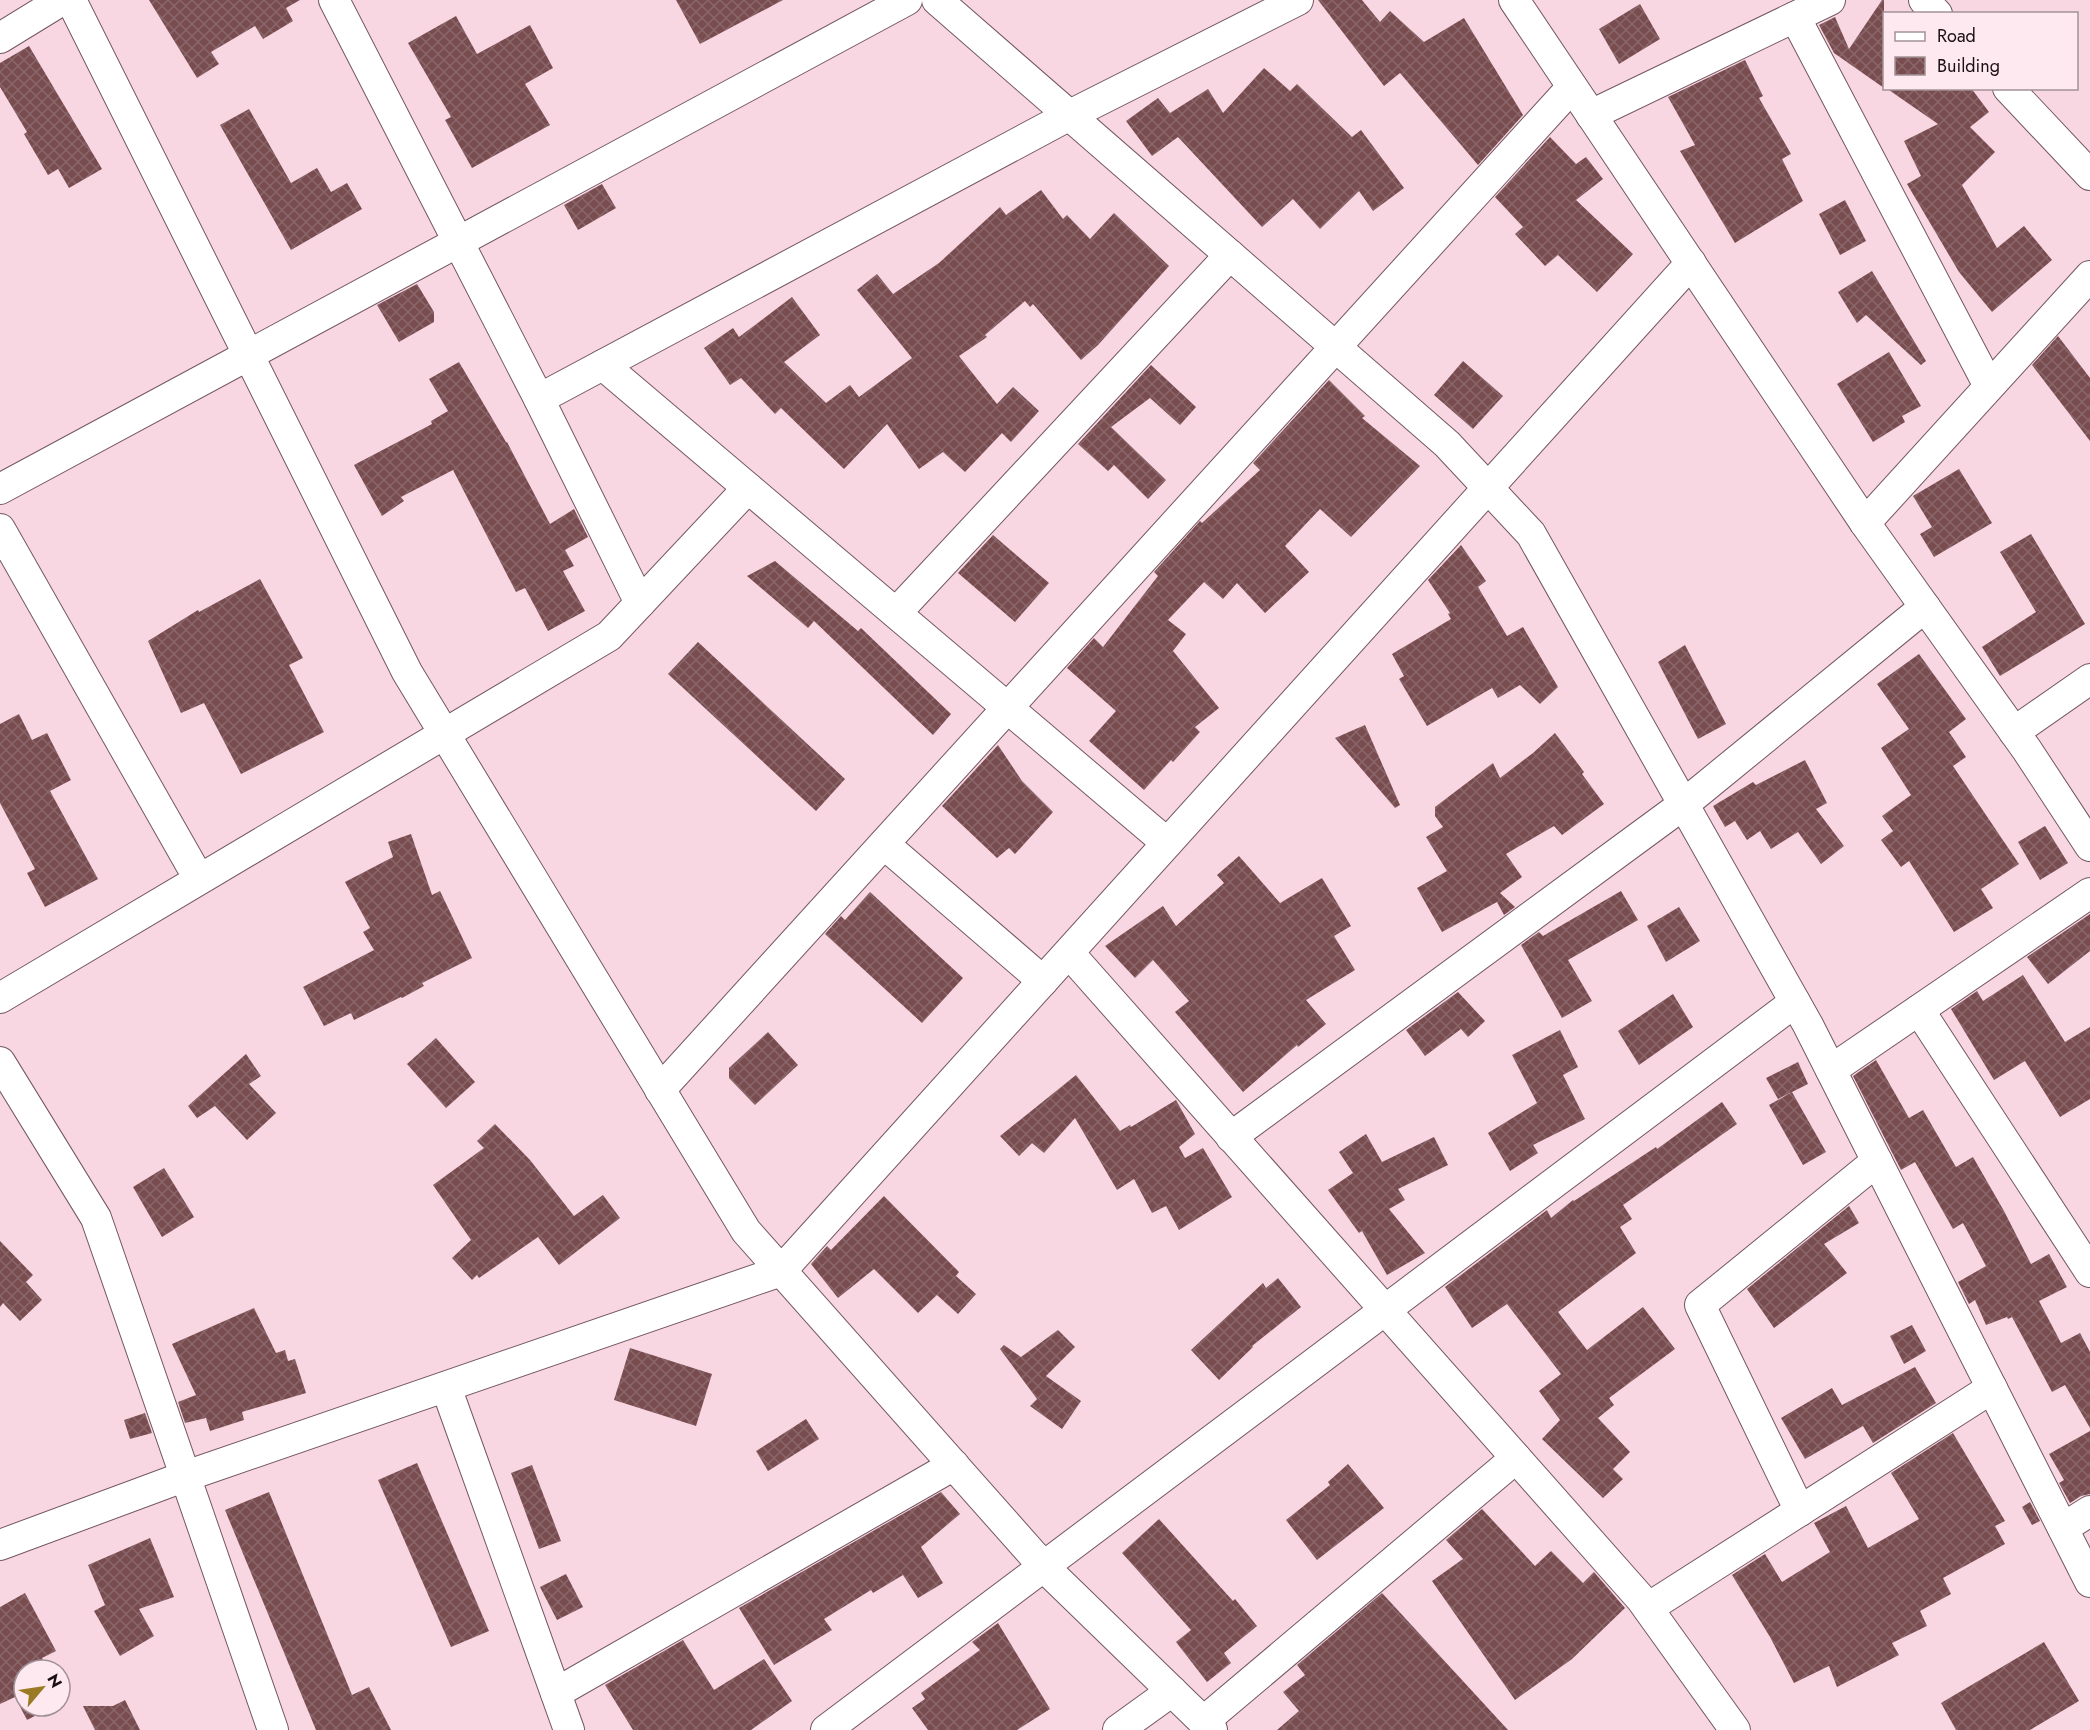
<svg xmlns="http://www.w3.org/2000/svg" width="2090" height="1730" viewBox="0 0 2090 1730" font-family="Jost,sans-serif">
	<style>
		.building { fill: url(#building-cross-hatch) }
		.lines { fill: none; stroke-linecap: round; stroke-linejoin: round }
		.minor-casing { stroke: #735762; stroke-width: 32 }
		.minor { stroke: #fff; stroke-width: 30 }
	</style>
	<defs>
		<pattern id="building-cross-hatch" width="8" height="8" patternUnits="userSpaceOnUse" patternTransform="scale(1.5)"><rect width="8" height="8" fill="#794c50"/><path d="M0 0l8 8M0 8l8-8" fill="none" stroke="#89676a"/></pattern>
	</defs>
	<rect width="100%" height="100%" fill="#f8d7e3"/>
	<!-- building -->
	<g class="building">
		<path d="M 149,0 L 300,0 L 286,8 L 293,21 L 263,39 L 255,26 L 211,52 L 219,64 L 197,78 Z"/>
		<path d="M 676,0 L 783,0 L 700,44 Z"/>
		<path d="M 1318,0 L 1362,0 L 1380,22 L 1390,11 L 1424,42 L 1464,18 L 1523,115 L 1478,165 L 1400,73 L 1384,86 Z"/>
		<path d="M 1882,0 L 1884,0 L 1884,88 L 1834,53 L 1819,25 L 1835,17 L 1849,49 Z"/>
		<path d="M 1640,4 L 1660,39 L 1619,64 L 1599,29 Z"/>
		<path d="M 456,16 L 477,54 L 530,25 L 553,68 L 525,84 L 550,125 L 472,168 L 445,120 L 451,117 L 408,43 Z"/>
		<path d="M 29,46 L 102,169 L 69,188 L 58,169 L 48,175 L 24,134 L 27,132 L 0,87 L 0,63 Z"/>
		<path d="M 1745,60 L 1763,96 L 1759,98 L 1791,154 L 1782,159 L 1803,201 L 1735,243 L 1680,151 L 1695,145 L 1668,97 Z"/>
		<path d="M 1264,68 L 1290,91 L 1297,84 L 1352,137 L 1361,130 L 1404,188 L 1373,211 L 1359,191 L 1320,229 L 1293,199 L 1262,227 L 1178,137 L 1152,156 L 1126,121 L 1158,98 L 1170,113 L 1208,89 L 1223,113 Z"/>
		<path d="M 1886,88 L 1971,88 L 1989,112 L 1970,127 L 1995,152 L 1962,185 L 1997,248 L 2024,226 L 2052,260 L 1992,312 L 1959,272 L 1907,184 L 1921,176 L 1904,141 L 1938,124 Z"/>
		<path d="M 249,109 L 291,183 L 317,168 L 331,192 L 347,183 L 362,209 L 291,250 L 220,125 Z"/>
		<path d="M 1550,137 L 1576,164 L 1586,157 L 1603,179 L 1576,200 L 1633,254 L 1597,292 L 1558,255 L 1545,266 L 1515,234 L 1523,227 L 1495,197 Z"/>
		<path d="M 602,184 L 616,208 L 578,230 L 564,205 Z"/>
		<path d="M 1041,190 L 1063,219 L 1067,215 L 1090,239 L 1114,213 L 1169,266 L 1098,345 L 1081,360 L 1033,304 L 1030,307 L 1025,301 L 985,335 L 987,337 L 959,356 L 997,404 L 1013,387 L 1039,411 L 1011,442 L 1002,433 L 965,472 L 943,452 L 919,469 L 887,424 L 844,469 L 781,408 L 775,414 L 741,378 L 730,385 L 704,348 L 733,328 L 739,337 L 792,297 L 820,335 L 784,362 L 826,403 L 850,385 L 859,397 L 912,358 L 857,290 L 877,274 L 893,294 L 939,263 L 1000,207 L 1006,215 Z"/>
		<path d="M 1845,200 L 1866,241 L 1840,255 L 1819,214 Z"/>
		<path d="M 1872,271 L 1926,361 L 1921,365 L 1866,315 L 1857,323 L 1838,292 Z"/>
		<path d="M 417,284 L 434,312 L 434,322 L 399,342 L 377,305 Z"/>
		<path d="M 2058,336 L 2090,378 L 2090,441 L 2032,365 Z"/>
		<path d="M 1889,352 L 1921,406 L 1902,416 L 1905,422 L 1873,442 L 1837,384 Z"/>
		<path d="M 1463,361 L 1503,396 L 1473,429 L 1434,395 Z"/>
		<path d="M 459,362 L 506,442 L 507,442 L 550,524 L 574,509 L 588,537 L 565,550 L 574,566 L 563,571 L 585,611 L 548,631 L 525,588 L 516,592 L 453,470 L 401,497 L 404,501 L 382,516 L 354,465 L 432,424 L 431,421 L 448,411 L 429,379 Z"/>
		<path d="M 1151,365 L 1196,407 L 1180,425 L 1150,398 L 1111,427 L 1166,480 L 1148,499 L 1114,465 L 1108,471 L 1078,444 Z"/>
		<path d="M 1329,380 L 1365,416 L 1362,418 L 1420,466 L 1351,537 L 1320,509 L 1285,546 L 1309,572 L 1265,613 L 1237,583 L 1223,599 L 1204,582 L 1168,620 L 1186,634 L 1173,651 L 1219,708 L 1195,727 L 1200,732 L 1173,762 L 1171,760 L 1144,790 L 1089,741 L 1116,711 L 1067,668 L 1094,638 L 1103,647 L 1158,576 L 1154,572 L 1200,521 L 1202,523 L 1260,470 L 1253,463 Z"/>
		<path d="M 1959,469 L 1992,523 L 1934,557 L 1920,534 L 1932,527 L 1913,496 Z"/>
		<path d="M 2031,534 L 2085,624 L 2000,676 L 1982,647 L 2036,612 L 2000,552 Z"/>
		<path d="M 993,535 L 1049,583 L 1015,622 L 958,573 Z"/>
		<path d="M 1461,545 L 1486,581 L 1478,587 L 1507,636 L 1523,627 L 1558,687 L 1540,704 L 1520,685 L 1498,698 L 1492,688 L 1427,726 L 1399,679 L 1404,676 L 1392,654 L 1451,619 L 1448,614 L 1450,613 L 1428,580 Z"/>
		<path d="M 775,561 L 858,631 L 861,628 L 951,714 L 933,735 L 814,621 L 808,628 L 747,576 Z"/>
		<path d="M 260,579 L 303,658 L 289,665 L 324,732 L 241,774 L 204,703 L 181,713 L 148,641 L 198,610 L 199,612 Z"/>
		<path d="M 698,642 L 845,779 L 816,811 L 668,674 Z"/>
		<path d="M 1685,645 L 1726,724 L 1698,739 L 1658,662 Z"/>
		<path d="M 1919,654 L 1966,719 L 1949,732 L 1966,757 L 1953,766 L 2019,864 L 1981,889 L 1993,908 L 1954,932 L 1909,861 L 1901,867 L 1881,840 L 1893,831 L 1882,816 L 1911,795 L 1881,748 L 1909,729 L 1877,684 Z"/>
		<path d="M 19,714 L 32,740 L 47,733 L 71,780 L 50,791 L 98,879 L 45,907 L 27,873 L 35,869 L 0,803 L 0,724 Z"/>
		<path d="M 1365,725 L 1400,805 L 1395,808 L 1335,738 Z"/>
		<path d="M 1555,733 L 1584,772 L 1582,774 L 1604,804 L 1562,835 L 1554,826 L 1506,854 L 1522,877 L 1500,893 L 1515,907 L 1504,915 L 1497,902 L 1442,932 L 1417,888 L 1447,871 L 1426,837 L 1443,827 L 1435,816 L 1435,807 L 1493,763 L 1500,778 L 1533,753 Z"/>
		<path d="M 998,745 L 1022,781 L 1053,812 L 1015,854 L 1009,848 L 997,858 L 942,806 Z"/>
		<path d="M 1805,760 L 1827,803 L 1816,809 L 1844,846 L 1821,864 L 1798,832 L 1771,849 L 1760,831 L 1747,840 L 1735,821 L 1725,827 L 1713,806 L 1753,782 L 1756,785 Z"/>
		<path d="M 2045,826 L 2068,863 L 2040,880 L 2018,842 Z"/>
		<path d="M 411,834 L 432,895 L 440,891 L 472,958 L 422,983 L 424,986 L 402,998 L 401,997 L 354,1020 L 351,1013 L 324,1026 L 303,987 L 374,950 L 363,932 L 370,928 L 345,882 L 393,857 L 388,842 Z"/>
		<path d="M 1239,856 L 1280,903 L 1322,878 L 1351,926 L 1334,936 L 1355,970 L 1306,1000 L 1326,1024 L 1298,1047 L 1297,1045 L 1243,1092 L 1175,1012 L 1189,1001 L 1153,960 L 1135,978 L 1105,946 L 1163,906 L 1176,926 L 1224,883 L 1217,875 Z"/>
		<path d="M 1621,891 L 1638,920 L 1568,960 L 1592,1001 L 1562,1018 L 1521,945 L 1539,932 L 1543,936 Z"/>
		<path d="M 870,892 L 963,978 L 922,1023 L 825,934 L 841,916 L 845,920 Z"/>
		<path d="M 1679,907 L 1700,941 L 1666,962 L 1647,926 Z"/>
		<path d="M 2090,914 L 2090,951 L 2048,984 L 2027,957 Z"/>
		<path d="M 2023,975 L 2065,1042 L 2090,1027 L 2090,1099 L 2060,1117 L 2025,1061 L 1994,1080 L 1951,1009 L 1977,991 L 1983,1001 Z"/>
		<path d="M 1458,992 L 1485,1021 L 1468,1037 L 1461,1029 L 1425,1056 L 1406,1030 Z"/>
		<path d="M 1673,994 L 1693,1027 L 1639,1065 L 1618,1031 Z"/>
		<path d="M 1560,1030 L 1578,1067 L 1563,1075 L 1585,1119 L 1533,1145 L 1538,1153 L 1510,1171 L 1488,1133 L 1537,1103 L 1512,1055 Z"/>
		<path d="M 768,1032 L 798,1065 L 755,1105 L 729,1078 L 729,1068 Z"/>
		<path d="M 436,1038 L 475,1082 L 446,1108 L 407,1064 Z"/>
		<path d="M 246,1054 L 261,1076 L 249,1084 L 276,1113 L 247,1140 L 215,1106 L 197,1118 L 188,1106 Z"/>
		<path d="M 1876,1060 L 1909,1118 L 1923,1110 L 1956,1167 L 1973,1157 L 2004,1211 L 2031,1264 L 2049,1254 L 2067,1287 L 2039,1301 L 2061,1343 L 2080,1333 L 2090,1352 L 2090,1428 L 2065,1385 L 2052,1392 L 2012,1317 L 2008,1319 L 2007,1317 L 1986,1325 L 1975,1300 L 1969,1304 L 1958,1282 L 1986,1266 L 1963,1223 L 1953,1229 L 1915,1162 L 1901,1170 L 1899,1166 L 1853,1076 Z"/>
		<path d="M 1798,1062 L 1808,1084 L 1778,1099 L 1766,1078 Z"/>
		<path d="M 1076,1075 L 1120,1131 L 1130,1125 L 1131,1127 L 1176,1100 L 1195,1134 L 1179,1147 L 1185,1158 L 1203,1148 L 1232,1197 L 1179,1230 L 1166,1206 L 1152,1213 L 1134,1179 L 1117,1190 L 1075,1118 L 1044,1153 L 1032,1143 L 1019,1156 L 1000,1136 Z"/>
		<path d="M 1792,1092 L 1826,1152 L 1803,1165 L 1769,1105 Z"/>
		<path d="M 1722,1102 L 1737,1124 L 1623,1205 L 1632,1219 L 1620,1227 L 1636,1253 L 1558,1312 L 1587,1350 L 1643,1307 L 1675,1349 L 1609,1398 L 1614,1405 L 1598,1418 L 1630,1452 L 1613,1469 L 1623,1479 L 1603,1498 L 1542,1439 L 1560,1420 L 1539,1391 L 1561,1374 L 1507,1304 L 1472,1328 L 1445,1287 L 1547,1210 L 1551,1218 L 1573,1200 L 1574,1201 L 1656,1147 L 1657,1149 Z"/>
		<path d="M 495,1124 L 530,1160 L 574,1216 L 603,1195 L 620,1218 L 559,1265 L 538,1237 L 479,1278 L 477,1275 L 472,1280 L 452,1258 L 471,1240 L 433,1185 L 484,1148 L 477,1141 Z"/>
		<path d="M 1366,1134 L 1382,1162 L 1434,1137 L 1448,1165 L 1398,1189 L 1405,1200 L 1389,1209 L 1425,1253 L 1387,1275 L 1362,1231 L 1359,1233 L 1328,1190 L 1353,1173 L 1339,1152 Z"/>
		<path d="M 164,1168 L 194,1217 L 162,1237 L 133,1187 Z"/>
		<path d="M 884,1196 L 959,1272 L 956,1276 L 976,1294 L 958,1314 L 937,1295 L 918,1313 L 874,1269 L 838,1298 L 811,1264 L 827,1246 L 831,1250 Z"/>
		<path d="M 1849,1206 L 1859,1223 L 1824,1244 L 1847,1273 L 1774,1328 L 1747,1289 Z"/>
		<path d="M 0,1241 L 33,1275 L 26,1282 L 42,1300 L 20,1321 L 3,1303 L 0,1307 Z"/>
		<path d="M 1278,1278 L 1301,1307 L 1252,1346 L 1253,1347 L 1219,1380 L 1191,1350 L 1263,1283 L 1266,1288 Z"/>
		<path d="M 254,1308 L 276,1353 L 285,1350 L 288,1361 L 295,1359 L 306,1393 L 242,1412 L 244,1420 L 210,1431 L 206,1418 L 185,1423 L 178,1402 L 196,1395 L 172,1344 Z"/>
		<path d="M 1912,1325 L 1926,1351 L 1904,1364 L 1890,1336 Z"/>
		<path d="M 1058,1330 L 1075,1347 L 1046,1376 L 1081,1401 L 1062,1429 L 1030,1406 L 1037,1399 L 1000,1349 L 1004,1345 L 1021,1357 Z"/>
		<path d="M 630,1348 L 712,1374 L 696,1426 L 614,1400 Z"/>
		<path d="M 1915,1367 L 1936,1403 L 1873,1443 L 1863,1426 L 1805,1459 L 1781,1418 L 1832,1388 L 1842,1405 Z"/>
		<path d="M 145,1413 L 152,1433 L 130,1439 L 124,1420 Z"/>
		<path d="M 806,1419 L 819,1439 L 768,1471 L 756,1451 Z"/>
		<path d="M 2090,1431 L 2090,1494 L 2081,1496 L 2070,1503 L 2059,1483 L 2064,1480 L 2049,1454 Z"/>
		<path d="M 1953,1433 L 2005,1521 L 1995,1526 L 2005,1544 L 1943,1578 L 1951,1594 L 1920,1611 L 1927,1626 L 1892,1643 L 1899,1655 L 1837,1687 L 1829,1666 L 1794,1683 L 1770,1637 L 1732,1575 L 1765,1554 L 1782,1582 L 1830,1552 L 1814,1523 L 1846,1506 L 1868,1548 L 1919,1519 L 1891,1473 Z"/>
		<path d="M 417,1463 L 489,1631 L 451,1647 L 378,1480 Z"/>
		<path d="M 1348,1464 L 1384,1508 L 1317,1560 L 1286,1520 L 1330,1485 L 1328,1482 Z"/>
		<path d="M 532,1465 L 561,1541 L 539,1549 L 511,1473 Z"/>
		<path d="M 269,1492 L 352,1695 L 369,1687 L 391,1730 L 316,1730 L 225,1510 Z"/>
		<path d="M 941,1492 L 960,1514 L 921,1547 L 943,1583 L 918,1598 L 903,1575 L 873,1593 L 871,1590 L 824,1619 L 832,1630 L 774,1665 L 739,1608 Z"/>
		<path d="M 2030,1502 L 2040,1521 L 2032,1525 L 2022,1507 Z"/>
		<path d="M 1482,1509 L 1535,1566 L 1551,1551 L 1583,1583 L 1594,1572 L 1625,1608 L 1572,1659 L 1515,1700 L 1432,1581 L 1463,1559 L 1446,1540 Z"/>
		<path d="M 1159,1519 L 1233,1601 L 1235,1599 L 1257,1626 L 1224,1653 L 1231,1663 L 1207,1682 L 1176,1642 L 1191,1630 L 1122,1553 Z"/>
		<path d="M 150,1538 L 174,1597 L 139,1609 L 154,1636 L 120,1656 L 94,1611 L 105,1605 L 88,1565 Z"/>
		<path d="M 566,1574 L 583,1607 L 557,1620 L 540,1587 Z"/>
		<path d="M 25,1593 L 56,1651 L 42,1658 L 47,1670 L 24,1670 L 24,1706 L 54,1706 L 27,1720 L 15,1697 L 0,1704 L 0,1607 Z"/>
		<path d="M 1382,1593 L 1508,1730 L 1277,1730 L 1299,1711 L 1283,1692 L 1305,1675 L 1297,1665 Z"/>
		<path d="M 998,1623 L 1050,1709 L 1017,1730 L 928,1730 L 912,1708 L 925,1699 L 921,1693 L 980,1650 L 972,1642 Z"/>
		<path d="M 683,1640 L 714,1690 L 764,1659 L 792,1701 L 751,1730 L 633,1730 L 605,1685 Z"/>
		<path d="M 2044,1642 L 2079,1701 L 2030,1730 L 1956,1730 L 1941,1703 Z"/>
		<path d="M 125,1700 L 140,1730 L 95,1730 L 83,1706 L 113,1706 Z"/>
	</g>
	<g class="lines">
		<!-- minor casing -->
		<g class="minor-casing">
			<g id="minor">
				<path d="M 71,0 L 407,672 L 746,1231 L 1044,1567 L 1212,1730"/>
				<path d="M 334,0 L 539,399 L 640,603"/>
				<path d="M 937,0 L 1447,444 L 1531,534 L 1808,1025 L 2090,1582"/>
				<path d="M 1514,0 L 1865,523 L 2027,750 L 2090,846"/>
				<path d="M 1924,0 L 1937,14"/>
				<path d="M 1795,17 L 1989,386"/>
				<path d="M 0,38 L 62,0"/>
				<path d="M 2008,88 L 2090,175"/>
				<path d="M 1591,115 L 1830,0"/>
				<path d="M 603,365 L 1167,843"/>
				<path d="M 539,399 L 1070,115 L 1298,0"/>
				<path d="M 0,489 L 907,0"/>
				<path d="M 1865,523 L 2090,276"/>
				<path d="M 0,529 L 199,879"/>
				<path d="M 896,613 L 1230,255"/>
				<path d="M 2014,732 L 2090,679"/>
				<path d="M 884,844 L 1043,981"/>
				<path d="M 1069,953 L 1641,1599 L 1735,1730"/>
				<path d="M 0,998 L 609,636 L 748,488"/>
				<path d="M 1919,1010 L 2090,1272"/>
				<path d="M 0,1062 L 96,1218 L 273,1730"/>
				<path d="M 1831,1070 L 2090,893"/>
				<path d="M 660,1090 L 1572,87"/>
				<path d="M 1231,1137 L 1684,804 L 1925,607"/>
				<path d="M 446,1387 L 569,1730"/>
				<path d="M 1800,1511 L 1700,1305 L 1877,1161"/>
				<path d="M 2063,1528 L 2090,1511"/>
				<path d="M 0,1545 L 186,1476 L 781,1271 L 1691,263"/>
				<path d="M 1648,1608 L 1992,1388"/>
				<path d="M 556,1693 L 954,1465"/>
				<path d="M 1203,1722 L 1516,1458"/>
				<path d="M 826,1730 L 1795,1002"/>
				<path d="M 1118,1730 L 1172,1691"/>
			</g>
		</g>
		<!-- minor -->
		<use href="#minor" class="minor"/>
	</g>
	<!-- legend -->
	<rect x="1883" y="12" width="195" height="78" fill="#fde9ef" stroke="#a29297" stroke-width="1.5"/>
	<rect x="1895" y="32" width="30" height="9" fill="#ffffff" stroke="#a29297" stroke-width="1.5"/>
	<text x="1937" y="42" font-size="18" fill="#1a0f13">Road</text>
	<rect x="1895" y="57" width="30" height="18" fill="url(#building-cross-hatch)" stroke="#a29297" stroke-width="1.5"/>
	<text x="1937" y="72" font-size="18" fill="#1a0f13">Building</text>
	<!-- north arrow -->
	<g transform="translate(42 1688) rotate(61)"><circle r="28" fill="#fde9ef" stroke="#a29297" stroke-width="1.5"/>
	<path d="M0-4.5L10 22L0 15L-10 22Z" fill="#9b7a24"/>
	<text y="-9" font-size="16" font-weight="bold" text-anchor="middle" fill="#1a0f13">N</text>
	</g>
</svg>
